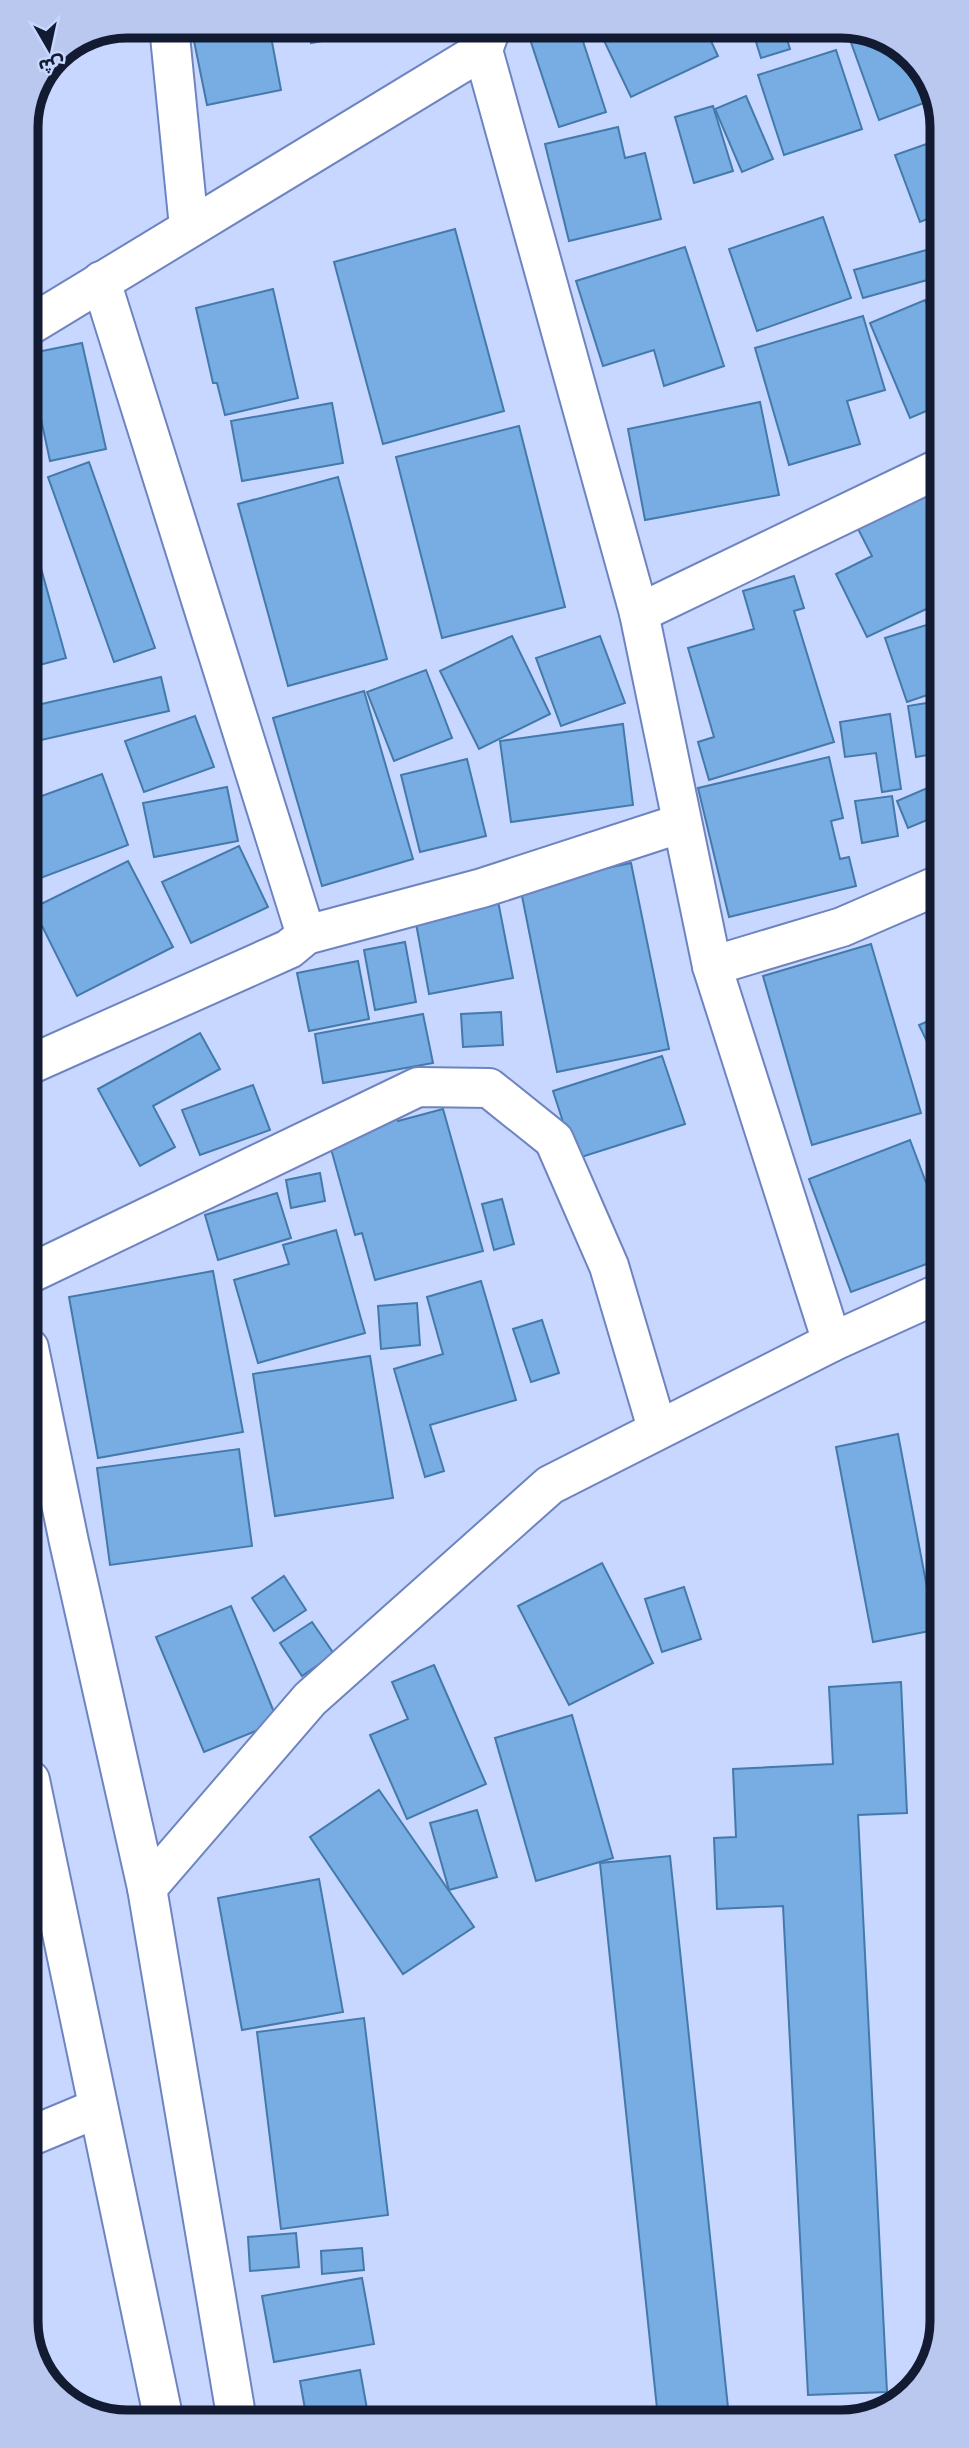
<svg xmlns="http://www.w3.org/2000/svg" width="969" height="2448" viewBox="0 0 969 2448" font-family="Bitter,'Noto Sans Arabic',serif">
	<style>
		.building { fill: #77ade2; stroke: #4479ab; stroke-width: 2 }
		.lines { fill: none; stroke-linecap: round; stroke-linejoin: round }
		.minor-casing { stroke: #6e84c1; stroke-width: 42 }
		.minor { stroke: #fff; stroke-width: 38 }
		.rim { fill: none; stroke: #131b33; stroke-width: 9 }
	</style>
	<rect width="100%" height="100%" fill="#c8d7ff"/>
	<!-- building -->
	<g class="building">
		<path d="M 191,26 L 269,26 L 281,90 L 207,105 Z"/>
		<path d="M 307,26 L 369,26 L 370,32 L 311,43 Z"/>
		<path d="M 537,26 L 578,26 L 606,112 L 559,127 L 527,30 Z"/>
		<path d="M 597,26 L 704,26 L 718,56 L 631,97 Z"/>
		<path d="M 727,26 L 760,26 L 733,39 Z"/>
		<path d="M 769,26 L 783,26 L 790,49 L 761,58 L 753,32 Z"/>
		<path d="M 845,26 L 903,47 L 937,98 L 879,120 Z"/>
		<path d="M 836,50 L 862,129 L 784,155 L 758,75 Z"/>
		<path d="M 746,96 L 773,159 L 742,172 L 715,109 Z"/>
		<path d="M 713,106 L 733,171 L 694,183 L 675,117 Z"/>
		<path d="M 618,127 L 625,158 L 645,153 L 661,219 L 569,241 L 545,144 Z"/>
		<path d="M 938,140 L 938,248 L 927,219 L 920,222 L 895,155 Z"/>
		<path d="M 823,217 L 851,298 L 757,331 L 729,249 Z"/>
		<path d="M 455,229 L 504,411 L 383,444 L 334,262 Z"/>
		<path d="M 685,247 L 724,366 L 664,386 L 654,350 L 603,366 L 576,281 Z"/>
		<path d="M 930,249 L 938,277 L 863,298 L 854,270 Z"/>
		<path d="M 273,289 L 298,398 L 225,415 L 217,383 L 213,383 L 196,308 Z"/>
		<path d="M 925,300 L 938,331 L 938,406 L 910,418 L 870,323 Z"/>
		<path d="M 863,316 L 885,390 L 847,401 L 860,444 L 789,465 L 755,348 Z"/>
		<path d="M 82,343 L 106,449 L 50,461 L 27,354 Z"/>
		<path d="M 760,402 L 779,495 L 645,520 L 628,429 Z"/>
		<path d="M 332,403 L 343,463 L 242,481 L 231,421 Z"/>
		<path d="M 519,426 L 565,607 L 442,638 L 396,457 Z"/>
		<path d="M 89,462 L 155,648 L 114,662 L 48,477 Z"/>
		<path d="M 338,477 L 387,659 L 288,686 L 238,504 Z"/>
		<path d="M 938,488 L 939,603 L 867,637 L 836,574 L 872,556 L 857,527 Z"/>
		<path d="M 27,518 L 66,658 L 28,668 Z"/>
		<path d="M 794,576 L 804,608 L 794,611 L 834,742 L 709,780 L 698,742 L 714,737 L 688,648 L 754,629 L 743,591 Z"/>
		<path d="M 939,621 L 939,691 L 907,702 L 885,638 Z"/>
		<path d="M 512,636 L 550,714 L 479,749 L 440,671 Z"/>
		<path d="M 600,636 L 625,703 L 561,726 L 536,658 Z"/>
		<path d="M 426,670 L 452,738 L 394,761 L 367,692 Z"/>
		<path d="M 161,677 L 169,711 L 28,743 L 28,707 Z"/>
		<path d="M 364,691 L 413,859 L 322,886 L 273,718 Z"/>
		<path d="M 939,701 L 939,753 L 916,757 L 908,706 Z"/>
		<path d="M 890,714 L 901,789 L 882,792 L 876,753 L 845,757 L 840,722 Z"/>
		<path d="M 195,716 L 214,767 L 144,792 L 125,741 Z"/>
		<path d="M 623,724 L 633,805 L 511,822 L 500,741 Z"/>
		<path d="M 829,757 L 843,818 L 831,821 L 840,859 L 849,857 L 856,886 L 729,917 L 698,788 Z"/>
		<path d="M 467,759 L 486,836 L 420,852 L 401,775 Z"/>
		<path d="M 102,774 L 128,845 L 30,882 L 28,876 L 28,801 Z"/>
		<path d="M 939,783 L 939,815 L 908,828 L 897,801 Z"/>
		<path d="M 227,787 L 238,841 L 154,857 L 143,803 Z"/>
		<path d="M 892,796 L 898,836 L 862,843 L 855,801 Z"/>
		<path d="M 239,846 L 268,907 L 191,943 L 162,882 Z"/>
		<path d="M 128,861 L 173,947 L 77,996 L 33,908 Z"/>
		<path d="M 631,863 L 669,1049 L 557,1072 L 520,886 Z"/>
		<path d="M 498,901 L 513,978 L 429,994 L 415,918 Z"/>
		<path d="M 405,942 L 416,1002 L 375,1010 L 364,950 Z"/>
		<path d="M 871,944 L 921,1113 L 812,1145 L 763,976 Z"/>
		<path d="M 358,961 L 369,1019 L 309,1031 L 297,973 Z"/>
		<path d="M 501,1012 L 503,1045 L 463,1047 L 461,1014 Z"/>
		<path d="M 423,1014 L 433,1063 L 323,1083 L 315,1034 Z"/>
		<path d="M 940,1016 L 940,1048 L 932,1052 L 919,1025 Z"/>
		<path d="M 200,1033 L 220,1069 L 153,1106 L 175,1147 L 140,1166 L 98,1089 Z"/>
		<path d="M 662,1056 L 685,1124 L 575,1159 L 553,1091 Z"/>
		<path d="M 253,1085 L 270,1130 L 200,1155 L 182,1110 Z"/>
		<path d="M 443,1109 L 483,1251 L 375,1280 L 362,1233 L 355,1235 L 328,1138 L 396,1114 L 398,1121 Z"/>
		<path d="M 910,1140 L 930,1193 L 940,1189 L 940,1259 L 851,1292 L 809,1179 Z"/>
		<path d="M 320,1173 L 325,1201 L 291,1208 L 286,1180 Z"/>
		<path d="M 277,1193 L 291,1238 L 218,1260 L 205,1215 Z"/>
		<path d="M 502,1199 L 514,1244 L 494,1250 L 482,1204 Z"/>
		<path d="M 336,1230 L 365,1333 L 258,1363 L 234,1280 L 289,1264 L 283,1245 Z"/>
		<path d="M 213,1271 L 243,1432 L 98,1458 L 69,1297 Z"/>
		<path d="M 481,1281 L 516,1400 L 430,1425 L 444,1471 L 425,1477 L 394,1369 L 443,1354 L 427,1297 Z"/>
		<path d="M 417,1303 L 420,1345 L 381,1349 L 378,1306 Z"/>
		<path d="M 542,1320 L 559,1373 L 531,1382 L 513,1329 Z"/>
		<path d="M 370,1356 L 393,1498 L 275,1516 L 253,1374 Z"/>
		<path d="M 898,1434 L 935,1630 L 873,1642 L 836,1447 Z"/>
		<path d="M 239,1449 L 252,1546 L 110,1565 L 97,1468 Z"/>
		<path d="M 602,1563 L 653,1663 L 569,1705 L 518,1606 Z"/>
		<path d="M 284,1576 L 306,1610 L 274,1631 L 252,1598 Z"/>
		<path d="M 684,1587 L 701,1639 L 662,1652 L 645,1599 Z"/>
		<path d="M 231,1606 L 278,1722 L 204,1752 L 156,1637 Z"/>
		<path d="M 312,1622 L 334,1654 L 302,1676 L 280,1643 Z"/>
		<path d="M 434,1665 L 486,1784 L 407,1819 L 370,1735 L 408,1719 L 392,1682 Z"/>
		<path d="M 901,1682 L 907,1813 L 858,1815 L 887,2392 L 808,2395 L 783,1906 L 717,1909 L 714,1838 L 736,1837 L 733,1769 L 833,1764 L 829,1687 Z"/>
		<path d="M 572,1715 L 613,1858 L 536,1881 L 495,1738 Z"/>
		<path d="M 379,1790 L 474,1927 L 403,1974 L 310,1837 Z"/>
		<path d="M 477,1810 L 497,1877 L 449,1890 L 430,1823 Z"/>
		<path d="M 670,1856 L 729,2417 L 658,2418 L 600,1863 Z"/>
		<path d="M 319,1879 L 343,2012 L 242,2030 L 218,1898 Z"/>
		<path d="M 364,2018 L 388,2215 L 281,2229 L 257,2032 Z"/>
		<path d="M 296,2233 L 299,2267 L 250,2271 L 248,2237 Z"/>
		<path d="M 362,2248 L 364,2270 L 322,2274 L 321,2251 Z"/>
		<path d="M 362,2278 L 374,2344 L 274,2362 L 262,2296 Z"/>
		<path d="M 360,2370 L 369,2420 L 307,2420 L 300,2381 Z"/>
	</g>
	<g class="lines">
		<!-- minor casing -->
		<g class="minor-casing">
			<g id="minor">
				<path d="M 169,26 L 189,227"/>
				<path d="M 483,50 L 639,613 L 712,966 L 832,1342"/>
				<path d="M 101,281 L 306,935"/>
				<path d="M 27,327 L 483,50 L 491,28"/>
				<path d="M 639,613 L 938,469"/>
				<path d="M 712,966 L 842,927 L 939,885"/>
				<path d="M 29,1065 L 289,949 L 306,935 L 482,888 L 682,823"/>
				<path d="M 29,1274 L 418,1087 L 489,1088 L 554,1140 L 609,1266 L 657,1428"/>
				<path d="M 29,1348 L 69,1542 L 147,1888 L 237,2421"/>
				<path d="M 30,1780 L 164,2421"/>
				<path d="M 147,1888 L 310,1699 L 550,1485 L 832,1342 L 940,1293"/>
				<path d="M 31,2136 L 98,2108"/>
			</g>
		</g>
		<!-- minor -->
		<use href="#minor" class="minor"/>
	</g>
	<!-- crop -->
	<path d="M0 0H969V2448H0ZM127 38H841A89 89 0 0 1 930 127V2321A89 89 0 0 1 841 2410H127A89 89 0 0 1 38 2321V127A89 89 0 0 1 127 38Z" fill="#bac8ef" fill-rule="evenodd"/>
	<path class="rim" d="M127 38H841A89 89 0 0 1 930 127V2321A89 89 0 0 1 841 2410H127A89 89 0 0 1 38 2321V127A89 89 0 0 1 127 38Z"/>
	<!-- north arrow -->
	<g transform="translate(49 49) rotate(171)" stroke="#c8d7ff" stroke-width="5" paint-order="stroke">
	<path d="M0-5L12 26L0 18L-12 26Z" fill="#131b33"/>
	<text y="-10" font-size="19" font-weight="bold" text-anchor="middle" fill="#131b33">ش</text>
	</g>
</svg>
